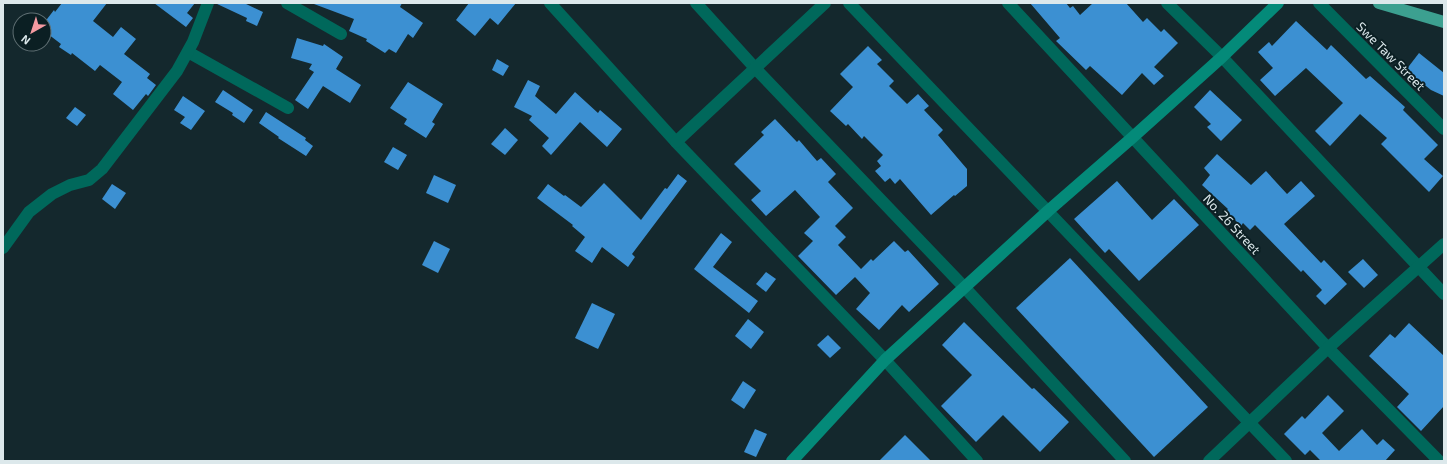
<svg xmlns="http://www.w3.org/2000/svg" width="1447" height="464" viewBox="0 0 1447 464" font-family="'Exo 2',sans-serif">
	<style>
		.building { fill: #3c90d2 }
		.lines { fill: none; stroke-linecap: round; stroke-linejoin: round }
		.street { stroke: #00685b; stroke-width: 12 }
		.secondary { stroke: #048a79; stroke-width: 12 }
		.primary { stroke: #3ca090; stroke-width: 12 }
		.labels { text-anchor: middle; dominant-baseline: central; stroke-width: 4; stroke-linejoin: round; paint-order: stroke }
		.street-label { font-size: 13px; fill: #dce8eb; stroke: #0b1f23 }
	</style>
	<rect width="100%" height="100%" fill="#14282d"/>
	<!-- building -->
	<g class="building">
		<path d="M 62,3 L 107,3 L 93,21 L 113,37 L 121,27 L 136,39 L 124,54 L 150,74 L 147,78 L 156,85 L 148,96 L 146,94 L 133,110 L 113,94 L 122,82 L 100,65 L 95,71 L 72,53 L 71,55 L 59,47 L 61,44 L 44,31 L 44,23 L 54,10 L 55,12 Z"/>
		<path d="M 154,3 L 195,3 L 187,13 L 193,18 L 186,27 Z"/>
		<path d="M 215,3 L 244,3 L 263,12 L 257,26 L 246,21 L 247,18 Z"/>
		<path d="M 314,3 L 402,3 L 400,7 L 423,23 L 413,38 L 408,34 L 396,53 L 389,49 L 385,53 L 366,41 L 367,39 L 349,31 L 354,19 L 314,4 Z"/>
		<path d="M 469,3 L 516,3 L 498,25 L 490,18 L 475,36 L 456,20 Z"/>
		<path d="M 1030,3 L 1066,3 L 1070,8 L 1073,6 L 1080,15 L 1093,3 L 1126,3 L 1143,22 L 1147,18 L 1161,32 L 1164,29 L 1178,43 L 1154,67 L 1164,76 L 1154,85 L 1142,73 L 1122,95 L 1090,66 L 1086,70 L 1056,41 L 1060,38 Z"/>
		<path d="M 1296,21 L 1327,50 L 1331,45 L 1366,79 L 1370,76 L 1405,107 L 1403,110 L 1438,145 L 1424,159 L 1443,176 L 1429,192 L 1381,144 L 1387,138 L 1360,114 L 1330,146 L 1315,131 L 1343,103 L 1306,68 L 1275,96 L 1260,80 L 1273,68 L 1258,52 L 1269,42 L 1272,46 Z"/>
		<path d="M 297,38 L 323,46 L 324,44 L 343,57 L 336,69 L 361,85 L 350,103 L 323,86 L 308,109 L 295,100 L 314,72 L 309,69 L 312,64 L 291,58 Z"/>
		<path d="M 868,46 L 882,60 L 877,64 L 894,81 L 889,86 L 907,104 L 918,94 L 929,106 L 924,110 L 943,130 L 938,135 L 967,169 L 967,186 L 955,196 L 954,195 L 931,215 L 900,179 L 895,184 L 890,178 L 885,182 L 875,171 L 881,166 L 877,161 L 883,155 L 864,136 L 862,139 L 848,124 L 846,126 L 830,111 L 853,87 L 840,74 Z"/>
		<path d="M 1419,53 L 1444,73 L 1444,96 L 1431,90 L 1406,70 Z"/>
		<path d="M 497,59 L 509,66 L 503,76 L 492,70 Z"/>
		<path d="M 528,80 L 540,86 L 535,96 L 556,114 L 575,92 L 598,113 L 600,110 L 622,129 L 607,147 L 580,122 L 551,155 L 542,146 L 549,138 L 529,120 L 532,116 L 514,107 Z"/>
		<path d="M 408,82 L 443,104 L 432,122 L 435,124 L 426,138 L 404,124 L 407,119 L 390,108 Z"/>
		<path d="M 223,90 L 253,110 L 244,123 L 232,115 L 233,113 L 215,102 Z"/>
		<path d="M 1210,90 L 1242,120 L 1221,141 L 1207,127 L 1211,124 L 1194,107 Z"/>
		<path d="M 183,96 L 205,111 L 191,130 L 180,123 L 185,117 L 174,110 Z"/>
		<path d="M 75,107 L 86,115 L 77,126 L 66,118 Z"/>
		<path d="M 266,112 L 306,138 L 305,140 L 313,146 L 306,156 L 278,138 L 279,137 L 259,123 Z"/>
		<path d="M 775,119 L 797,142 L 799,140 L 817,161 L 821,158 L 836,174 L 828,182 L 853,208 L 835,226 L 846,237 L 838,245 L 861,269 L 871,259 L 873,261 L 894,241 L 905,252 L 908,250 L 939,284 L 909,312 L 902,305 L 879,330 L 856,309 L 870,293 L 855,277 L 836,295 L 798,256 L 813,241 L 804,233 L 820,217 L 795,190 L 766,216 L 751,200 L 761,191 L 734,164 L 764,135 L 761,132 Z"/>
		<path d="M 505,128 L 518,140 L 505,155 L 491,144 Z"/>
		<path d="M 393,147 L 407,155 L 398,170 L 384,162 Z"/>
		<path d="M 1217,154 L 1251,185 L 1266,171 L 1287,194 L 1301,181 L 1315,196 L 1284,224 L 1321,263 L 1324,260 L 1347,284 L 1325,305 L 1316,296 L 1322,290 L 1303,270 L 1301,272 L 1255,225 L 1250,230 L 1243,223 L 1241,226 L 1226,211 L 1228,209 L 1202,185 L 1210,175 L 1204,168 Z"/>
		<path d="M 678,174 L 687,181 L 632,254 L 635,257 L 628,267 L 602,247 L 592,263 L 575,251 L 585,237 L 572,226 L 573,225 L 537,198 L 548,184 L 564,196 L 565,195 L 581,207 L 604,183 L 641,220 L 665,188 L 667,189 Z"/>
		<path d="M 434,175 L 456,185 L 448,203 L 426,193 Z"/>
		<path d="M 1117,181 L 1152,220 L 1174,199 L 1199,225 L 1139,281 L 1109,249 L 1105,253 L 1074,219 Z"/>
		<path d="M 112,184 L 126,193 L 115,209 L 102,199 Z"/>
		<path d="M 721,233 L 732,242 L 713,267 L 758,301 L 749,313 L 694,269 Z"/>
		<path d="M 434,241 L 450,249 L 438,273 L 422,265 Z"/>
		<path d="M 1070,258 L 1208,407 L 1154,457 L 1016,308 Z"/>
		<path d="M 1363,259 L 1378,275 L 1364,288 L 1348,272 Z"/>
		<path d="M 766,272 L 776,279 L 766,292 L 756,284 Z"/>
		<path d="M 592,303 L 615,314 L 598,349 L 575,338 Z"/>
		<path d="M 748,319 L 764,332 L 751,349 L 735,336 Z"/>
		<path d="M 964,322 L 1032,389 L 1034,388 L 1069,422 L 1040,452 L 1003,415 L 976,442 L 941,406 L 972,375 L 942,345 Z"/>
		<path d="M 1409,323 L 1444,356 L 1444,406 L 1421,431 L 1397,407 L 1409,394 L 1369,356 L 1390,334 L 1395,338 Z"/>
		<path d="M 828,335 L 841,348 L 830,358 L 817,345 Z"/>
		<path d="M 743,381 L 756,390 L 744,409 L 731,400 Z"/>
		<path d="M 1328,395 L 1344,411 L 1322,433 L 1339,451 L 1362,429 L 1377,445 L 1383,439 L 1395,450 L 1385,461 L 1321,461 L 1310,450 L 1305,455 L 1284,434 L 1302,416 L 1305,419 Z"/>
		<path d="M 755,429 L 767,434 L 756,457 L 744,452 Z"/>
		<path d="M 905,435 L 931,461 L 879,461 Z"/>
	</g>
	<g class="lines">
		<!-- street -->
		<g class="street">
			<path d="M 287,3 L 341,34"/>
			<path d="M 550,3 L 676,142 L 885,360 L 977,461"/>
			<path d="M 696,3 L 755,68 L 965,288 L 1125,461"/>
			<path d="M 849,3 L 1286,461"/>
			<path d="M 1008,3 L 1328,348 L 1439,461"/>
			<path d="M 1167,3 L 1222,57 L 1444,294"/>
			<path d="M 1319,3 L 1444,129"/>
			<path d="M 188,52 L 288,108"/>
			<path d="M 676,142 L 825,3"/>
			<path d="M 3,248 L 29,212 L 52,194 L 70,185 L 89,180 L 102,169 L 177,71 L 193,42 L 208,3"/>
			<path d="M 1209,461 L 1328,348 L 1444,244"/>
		</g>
		<!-- secondary -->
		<path class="secondary" d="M 792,461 L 885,360 L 1048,211 L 1133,137 L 1222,57 L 1278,3"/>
		<!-- primary -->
		<path class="primary" d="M 1379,3 L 1444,22"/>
	</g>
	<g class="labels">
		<!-- street labels -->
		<g class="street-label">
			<text transform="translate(1391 56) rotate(45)">Swe Taw Street</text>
			<text transform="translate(1232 224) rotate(47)">No. 26 Street</text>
		</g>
	</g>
	<!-- border -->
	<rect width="1447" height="464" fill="none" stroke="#dce8eb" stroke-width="8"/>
	<!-- north arrow -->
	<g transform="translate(32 32) rotate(219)"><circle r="19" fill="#0b1f23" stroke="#5f6f73"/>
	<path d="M0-3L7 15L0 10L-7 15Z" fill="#f49aa1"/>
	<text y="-6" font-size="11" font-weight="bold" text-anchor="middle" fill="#dce8eb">N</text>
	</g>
</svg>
